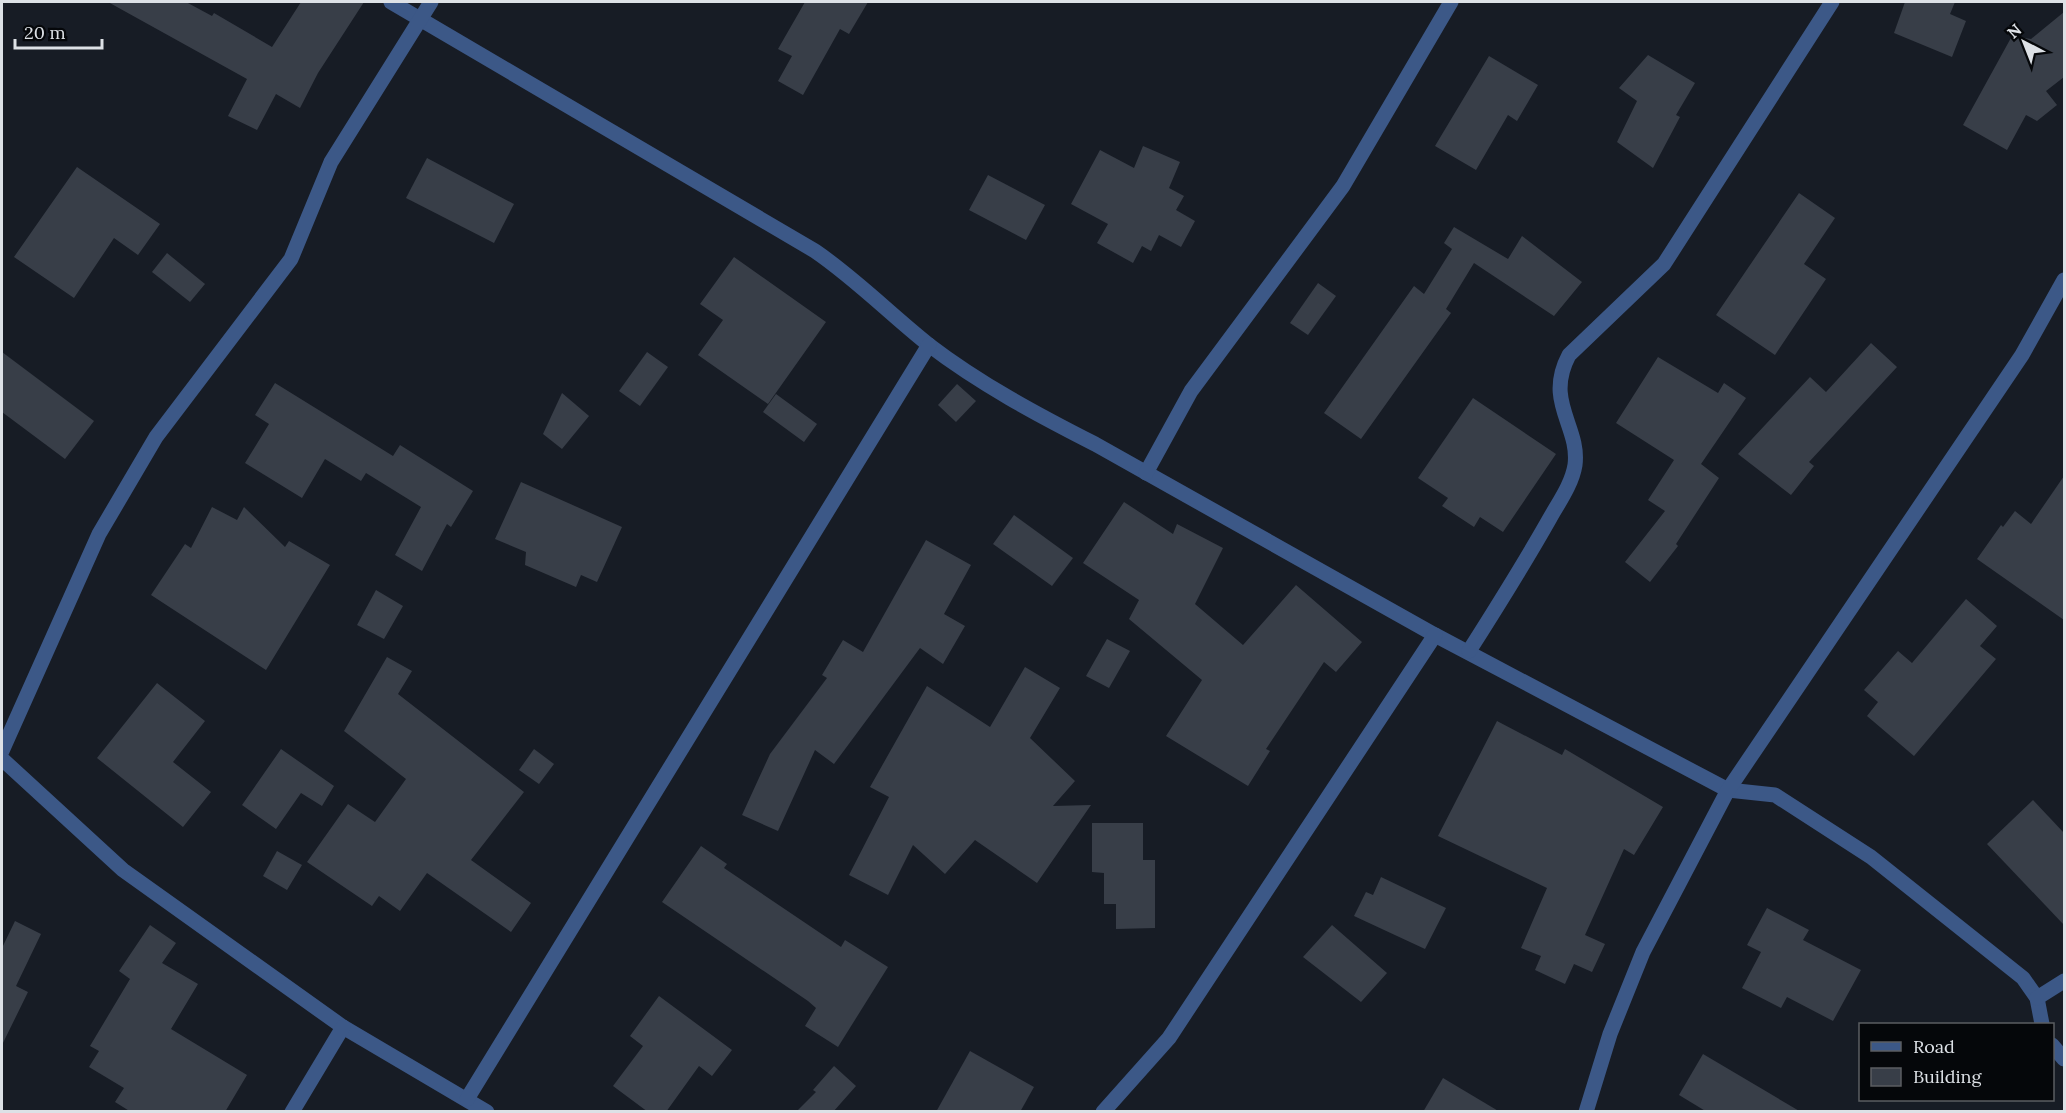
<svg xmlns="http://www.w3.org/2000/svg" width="2066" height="1113" viewBox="0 0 2066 1113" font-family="Lora,serif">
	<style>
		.building { fill: #383e48 }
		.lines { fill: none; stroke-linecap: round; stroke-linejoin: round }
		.minor { stroke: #3c5887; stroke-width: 15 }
	</style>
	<rect width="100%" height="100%" fill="#171c25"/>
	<!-- building -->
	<g class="building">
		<path d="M 108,2 L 186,2 L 212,16 L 214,13 L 272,47 L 301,2 L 364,2 L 318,73 L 300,108 L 276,94 L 257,130 L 228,116 L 247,79 Z"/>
		<path d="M 805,2 L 868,2 L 849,34 L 840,29 L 803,95 L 778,81 L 792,56 L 778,49 Z"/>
		<path d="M 1905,2 L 1955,2 L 1950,14 L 1966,21 L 1952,57 L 1894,33 Z"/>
		<path d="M 2064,12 L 2064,77 L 2046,91 L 2057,105 L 2037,121 L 2026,115 L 2007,150 L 1963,125 L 2012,36 L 2031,39 Z"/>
		<path d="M 1648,55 L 1695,83 L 1676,115 L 1680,117 L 1653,168 L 1617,142 L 1637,101 L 1619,88 Z"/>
		<path d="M 1489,56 L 1538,85 L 1517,121 L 1508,115 L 1476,170 L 1435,146 Z"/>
		<path d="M 1143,146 L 1180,162 L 1169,188 L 1184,196 L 1176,210 L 1195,221 L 1181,247 L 1159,235 L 1151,251 L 1142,246 L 1133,263 L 1097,243 L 1108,224 L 1071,204 L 1100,150 L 1134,168 Z"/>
		<path d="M 427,158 L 514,204 L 494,243 L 406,198 Z"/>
		<path d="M 77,167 L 160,224 L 138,255 L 114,238 L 74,298 L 14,257 Z"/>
		<path d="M 988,175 L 1045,205 L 1026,240 L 969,210 Z"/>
		<path d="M 1799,193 L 1835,218 L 1804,264 L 1826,279 L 1775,355 L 1716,315 Z"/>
		<path d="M 1454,227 L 1508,259 L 1522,236 L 1582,282 L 1554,316 L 1474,263 L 1446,309 L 1451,313 L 1361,439 L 1324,413 L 1414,286 L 1424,294 L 1452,249 L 1444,243 Z"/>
		<path d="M 167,253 L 205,284 L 190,302 L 152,272 Z"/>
		<path d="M 734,257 L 826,322 L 768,404 L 698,355 L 723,320 L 700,304 Z"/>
		<path d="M 1318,283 L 1336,296 L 1308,335 L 1290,323 Z"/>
		<path d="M 1871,343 L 1897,367 L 1809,462 L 1814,466 L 1791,495 L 1738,454 L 1810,377 L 1826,392 Z"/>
		<path d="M 2,352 L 94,421 L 65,459 L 2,412 Z"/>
		<path d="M 647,352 L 668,367 L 640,406 L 619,391 Z"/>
		<path d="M 1658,357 L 1718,393 L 1724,383 L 1746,398 L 1701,464 L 1719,478 L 1676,544 L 1678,546 L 1650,582 L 1625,562 L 1665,511 L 1648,500 L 1674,460 L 1616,423 Z"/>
		<path d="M 275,383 L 393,456 L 400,445 L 473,491 L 451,527 L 447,524 L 422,571 L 395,555 L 421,507 L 366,473 L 361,481 L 325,459 L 302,498 L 245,463 L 269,424 L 255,415 Z"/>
		<path d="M 957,384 L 976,401 L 956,422 L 938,405 Z"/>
		<path d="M 562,393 L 589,416 L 562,449 L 543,434 Z"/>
		<path d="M 776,394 L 817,424 L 804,442 L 763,412 Z"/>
		<path d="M 1473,398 L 1556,454 L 1503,532 L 1480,517 L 1474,527 L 1442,506 L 1448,498 L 1418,478 Z"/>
		<path d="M 2064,476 L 2064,620 L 1977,559 L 2001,525 L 2003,527 L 2015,511 L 2031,524 Z"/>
		<path d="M 521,482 L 622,527 L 597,582 L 581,575 L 576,587 L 525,565 L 526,552 L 495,539 Z"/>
		<path d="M 1124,502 L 1173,534 L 1177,524 L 1223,548 L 1195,604 L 1243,645 L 1296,585 L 1362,642 L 1336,672 L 1324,662 L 1266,749 L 1270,751 L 1248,786 L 1166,736 L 1202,680 L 1129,619 L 1139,600 L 1083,563 Z"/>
		<path d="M 212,507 L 237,520 L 244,507 L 285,547 L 289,541 L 330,565 L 266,670 L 151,595 L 185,544 L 191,548 Z"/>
		<path d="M 1014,515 L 1073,558 L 1052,586 L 993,544 Z"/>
		<path d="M 926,540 L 971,565 L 944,614 L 965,626 L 943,664 L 920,648 L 834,764 L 815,750 L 778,831 L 742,815 L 770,754 L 827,678 L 822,675 L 843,640 L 863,652 Z"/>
		<path d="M 376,590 L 403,606 L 384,639 L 357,625 Z"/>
		<path d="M 1966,599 L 1997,626 L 1980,646 L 1996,659 L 1914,756 L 1867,716 L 1878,702 L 1864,690 L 1898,651 L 1912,663 Z"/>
		<path d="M 1107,639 L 1130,651 L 1109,688 L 1086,676 Z"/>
		<path d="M 387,657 L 412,671 L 398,694 L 524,792 L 471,860 L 531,903 L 511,932 L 427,873 L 400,911 L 379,896 L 372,906 L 307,862 L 348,804 L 375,822 L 406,779 L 344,731 Z"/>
		<path d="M 1025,667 L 1060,688 L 1030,738 L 1075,781 L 1053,806 L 1091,805 L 1037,883 L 975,840 L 945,874 L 913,845 L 888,895 L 849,875 L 889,797 L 870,787 L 927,686 L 990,727 Z"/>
		<path d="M 157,683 L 205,721 L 173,762 L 211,792 L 183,827 L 97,758 Z"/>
		<path d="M 1497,721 L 1562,755 L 1565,749 L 1663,807 L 1634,855 L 1624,849 L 1585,935 L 1605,944 L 1592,972 L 1574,964 L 1565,984 L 1535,970 L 1541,956 L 1521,948 L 1547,888 L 1438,836 Z"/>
		<path d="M 281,749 L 334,786 L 322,806 L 301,793 L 276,829 L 242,805 Z"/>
		<path d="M 534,749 L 554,764 L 539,784 L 519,770 Z"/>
		<path d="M 2033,800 L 2064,833 L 2064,925 L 1987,844 Z"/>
		<path d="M 1092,823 L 1143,823 L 1143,860 L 1155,860 L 1155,928 L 1116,929 L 1116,904 L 1104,904 L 1104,873 L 1092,872 Z"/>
		<path d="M 701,846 L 727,864 L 724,868 L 841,947 L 845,940 L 888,967 L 838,1047 L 805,1026 L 816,1008 L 808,1001 L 662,902 Z"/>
		<path d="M 277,851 L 302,865 L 287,890 L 263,876 Z"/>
		<path d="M 1381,877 L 1446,908 L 1425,949 L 1354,916 L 1366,892 L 1373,895 Z"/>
		<path d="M 1767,908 L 1809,930 L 1803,940 L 1861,970 L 1833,1021 L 1787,997 L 1781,1008 L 1742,988 L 1761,952 L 1747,945 Z"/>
		<path d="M 15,921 L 41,934 L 16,986 L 28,992 L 2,1045 L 2,948 Z"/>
		<path d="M 150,925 L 176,943 L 162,963 L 198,984 L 171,1029 L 247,1075 L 225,1112 L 131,1112 L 115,1102 L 124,1088 L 89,1067 L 99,1051 L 90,1046 L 130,979 L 119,971 Z"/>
		<path d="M 1332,925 L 1387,973 L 1361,1002 L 1303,957 Z"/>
		<path d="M 659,996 L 732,1050 L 712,1076 L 699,1066 L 666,1112 L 648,1112 L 613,1086 L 643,1046 L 630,1036 Z"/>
		<path d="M 970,1051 L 1034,1087 L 1020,1112 L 936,1112 Z"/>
		<path d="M 1703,1054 L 1801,1112 L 1707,1112 L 1679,1095 Z"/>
		<path d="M 834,1066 L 856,1086 L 833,1112 L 796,1112 L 816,1092 L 813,1090 Z"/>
		<path d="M 1443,1078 L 1500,1112 L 1423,1112 Z"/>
	</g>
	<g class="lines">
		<!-- minor -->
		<g class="minor">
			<path d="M 391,2 L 815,251 C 856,279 890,314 929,345 C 980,384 1038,415 1095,444 L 1435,635 L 1728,790 L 1775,795 L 1871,857 L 2023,978 L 2037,998 L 2042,1024"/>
			<path d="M 1146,473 L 1191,391 L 1343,186 L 1451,2"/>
			<path d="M 1469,651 C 1497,607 1524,564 1550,518 C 1559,502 1572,484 1575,465 C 1580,426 1544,402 1569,355 L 1664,264 L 1832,2"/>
			<path d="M 2,751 L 99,534 L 156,437 L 291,259 L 331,162 L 431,2"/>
			<path d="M 2,759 L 123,870 L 343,1027 L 487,1112"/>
			<path d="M 2037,998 L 2064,981"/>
			<path d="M 2052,1045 L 2064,1059"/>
			<path d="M 467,1099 L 929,345"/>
			<path d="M 292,1112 L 343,1027"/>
			<path d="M 1103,1112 L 1169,1038 L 1435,635"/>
			<path d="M 1586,1112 L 1610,1034 L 1643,952 L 1728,790 L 2022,355 L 2064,280"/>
		</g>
	</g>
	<!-- border -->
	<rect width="2066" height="1113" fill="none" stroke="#dde1e6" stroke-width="6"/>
	<!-- legend -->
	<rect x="1859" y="1023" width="195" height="78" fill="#05070a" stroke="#5b5e62" stroke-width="1.5"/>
	<rect x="1871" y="1042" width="30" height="9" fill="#3c5887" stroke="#5b5e62" stroke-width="1.5"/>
	<text x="1913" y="1053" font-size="18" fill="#dde1e6">Road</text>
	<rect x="1871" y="1068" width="30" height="18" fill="#383e48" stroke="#5b5e62" stroke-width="1.5"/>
	<text x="1913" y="1083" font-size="18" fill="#dde1e6">Building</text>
	<!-- north arrow -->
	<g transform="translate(2024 42) rotate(318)" stroke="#05070a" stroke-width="4.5" paint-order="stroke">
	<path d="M0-4.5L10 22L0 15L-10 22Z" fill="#dde1e6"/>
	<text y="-9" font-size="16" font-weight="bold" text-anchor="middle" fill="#dde1e6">N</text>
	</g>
	<!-- scale -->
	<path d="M15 39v9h87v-9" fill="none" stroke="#dde1e6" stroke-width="3"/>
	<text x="24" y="39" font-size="18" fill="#dde1e6" stroke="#05070a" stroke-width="4.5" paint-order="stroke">20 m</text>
</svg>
